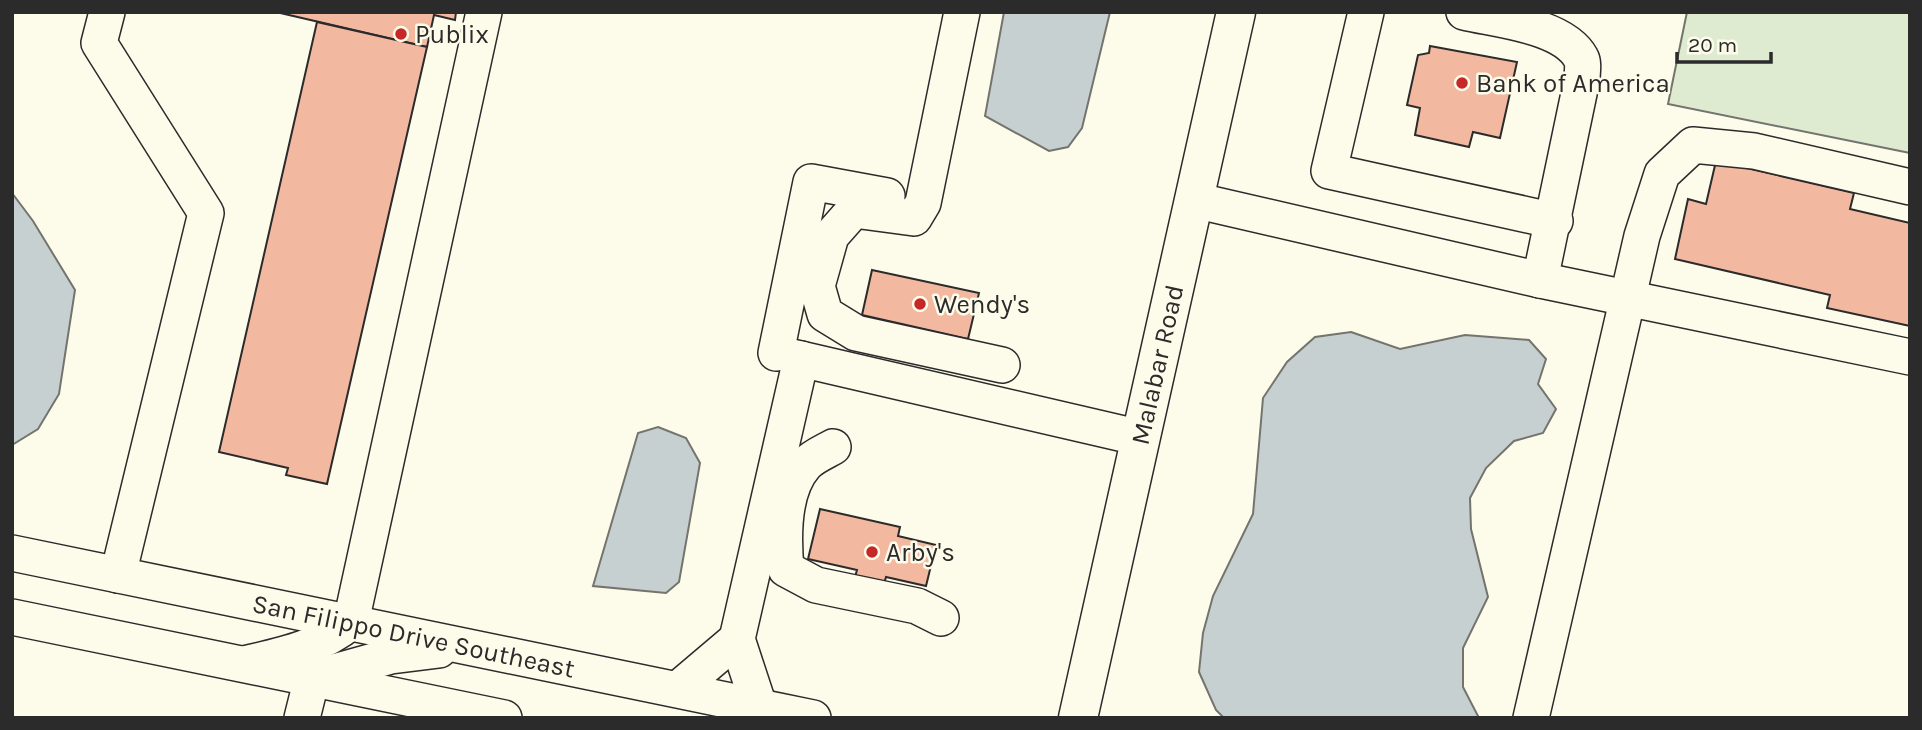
<svg xmlns="http://www.w3.org/2000/svg" width="1922" height="730" viewBox="0 0 1922 730" font-family="Karla,sans-serif">
	<style>
		.green { fill: #deebd1; stroke: #74746e; stroke-width: 2 }
		.water { fill: #c7d0d0; stroke: #74746e; stroke-width: 2 }
		.building { fill: #f2b8a0; stroke: #2b2b2b; stroke-width: 2 }
		.lines { fill: none; stroke-linecap: round; stroke-linejoin: round }
		.minor-casing { stroke: #2b2b2b; stroke-width: 38 }
		.major-casing { stroke: #2b2b2b; stroke-width: 41 }
		.minor { stroke: #fdfbea; stroke-width: 35 }
		.major { stroke: #fdfbea; stroke-width: 38 }
		.poi-dot { fill: #c62828; stroke: #fdfbea; stroke-width: 2.5 }
		.labels { text-anchor: middle; dominant-baseline: central; stroke-width: 5; stroke-linejoin: round; paint-order: stroke }
		.poi-label { font-size: 26px; fill: #2b2b2b; stroke: #fdfbea; text-anchor: start }
		.street-label { font-size: 26px; fill: #2b2b2b; stroke: #fdfbea }
	</style>
	<rect width="100%" height="100%" fill="#fdfbea"/>
	<!-- green -->
	<path class="green" d="M 1687,12 L 1910,12 L 1910,153 L 1668,104 Z"/>
	<!-- water -->
	<g class="water">
		<path d="M 1004,12 L 1110,12 L 1082,128 L 1068,147 L 1049,151 L 985,116 Z"/>
		<path d="M 12,193 L 33,221 L 75,290 L 59,394 L 38,429 L 12,445 Z"/>
		<path d="M 1351,332 L 1400,349 L 1465,335 L 1529,340 L 1546,359 L 1538,384 L 1556,409 L 1543,433 L 1514,441 L 1486,468 L 1470,498 L 1471,529 L 1488,597 L 1463,648 L 1463,687 L 1479,718 L 1224,718 L 1216,710 L 1199,672 L 1203,633 L 1213,596 L 1253,514 L 1263,398 L 1287,362 L 1315,337 Z"/>
		<path d="M 658,427 L 686,438 L 700,463 L 679,582 L 666,593 L 593,586 L 638,433 Z"/>
	</g>
	<!-- building -->
	<g class="building">
		<path d="M 276,12 L 456,12 L 455,20 L 434,15 L 427,47 Z"/>
		<path d="M 317,22 L 427,47 L 327,484 L 286,475 L 288,468 L 219,452 Z"/>
		<path d="M 1430,46 L 1517,62 L 1500,138 L 1473,132 L 1469,147 L 1415,135 L 1420,108 L 1407,105 L 1418,55 L 1429,53 Z"/>
		<path d="M 1716,161 L 1854,193 L 1850,209 L 1910,223 L 1910,326 L 1827,308 L 1830,295 L 1675,259 L 1688,199 L 1706,204 Z"/>
		<path d="M 872,270 L 979,293 L 968,339 L 862,315 Z"/>
		<path d="M 820,509 L 900,527 L 898,536 L 936,545 L 926,586 L 886,577 L 884,584 L 855,577 L 857,570 L 808,559 Z"/>
	</g>
	<g class="lines">
		<!-- minor casing -->
		<g class="minor-casing">
			<g id="minor">
				<path d="M 107,12 L 99,43 L 206,213 L 118,575"/>
				<path d="M 962,12 L 923,203 L 914,218 L 854,210 L 831,236 L 817,286 L 825,314 L 856,333 L 1002,365"/>
				<path d="M 1366,12 L 1329,171 L 1555,221"/>
				<path d="M 1464,12 C 1497,20 1563,25 1581,58 C 1584,63 1582,73 1582,79 L 1540,280"/>
				<path d="M 1194,200 L 1540,280 L 1910,357"/>
				<path d="M 776,353 L 811,182 L 887,196"/>
				<path d="M 792,357 L 1141,438"/>
				<path d="M 833,447 C 824,452 812,457 805,465 C 782,491 783,536 786,569 L 816,585 L 917,606 L 941,618"/>
				<path id="s1" d="M 12,553 L 813,718"/>
				<path d="M 12,617 L 504,718"/>
				<path d="M 244,664 C 283,655 319,648 351,622 L 484,12"/>
				<path d="M 316,677 L 391,656 L 439,650"/>
				<path d="M 678,689 L 737,639"/>
				<path d="M 759,706 L 737,639 L 801,359"/>
				<path d="M 302,718 L 312,678"/>
				<path d="M 1531,718 L 1642,236 L 1662,174 L 1693,145 L 1754,151 L 1910,187"/>
			</g>
		</g>
		<!-- major casing -->
		<g class="major-casing">
			<g id="major">
				<path id="s2" d="M 1078,718 L 1236,12"/>
			</g>
		</g>
		<!-- minor -->
		<use href="#minor" class="minor"/>
		<!-- major -->
		<use href="#major" class="major"/>
	</g>
	<!-- markers -->
	<g class="poi-dot">
		<circle cx="401" cy="34" r="7"/>
		<circle cx="1462" cy="83" r="7"/>
		<circle cx="920" cy="304" r="7"/>
		<circle cx="872" cy="552" r="7"/>
	</g>
	<g class="labels">
		<!-- poi labels -->
		<g class="poi-label">
			<text x="415" y="34">Publix</text>
			<text x="1476" y="83">Bank of America</text>
			<text x="934" y="304">Wendy's</text>
			<text x="886" y="552">Arby's</text>
		</g>
		<!-- street labels -->
		<g class="street-label">
			<text stroke="none"><textPath href="#s2" startOffset="362">Malabar Road</textPath></text>
			<text stroke="none"><textPath href="#s1" startOffset="410">San Filippo Drive Southeast</textPath></text>
		</g>
	</g>
	<!-- border -->
	<rect width="1922" height="730" fill="none" stroke="#2b2b2b" stroke-width="28"/>
	<!-- scale -->
	<path d="M1677 52v10h94v-10" fill="none" stroke="#2b2b2b" stroke-width="3.5"/>
	<text x="1688" y="52" font-size="21" fill="#2b2b2b" stroke="#fdfbea" stroke-width="5" paint-order="stroke">20 m</text>
</svg>
